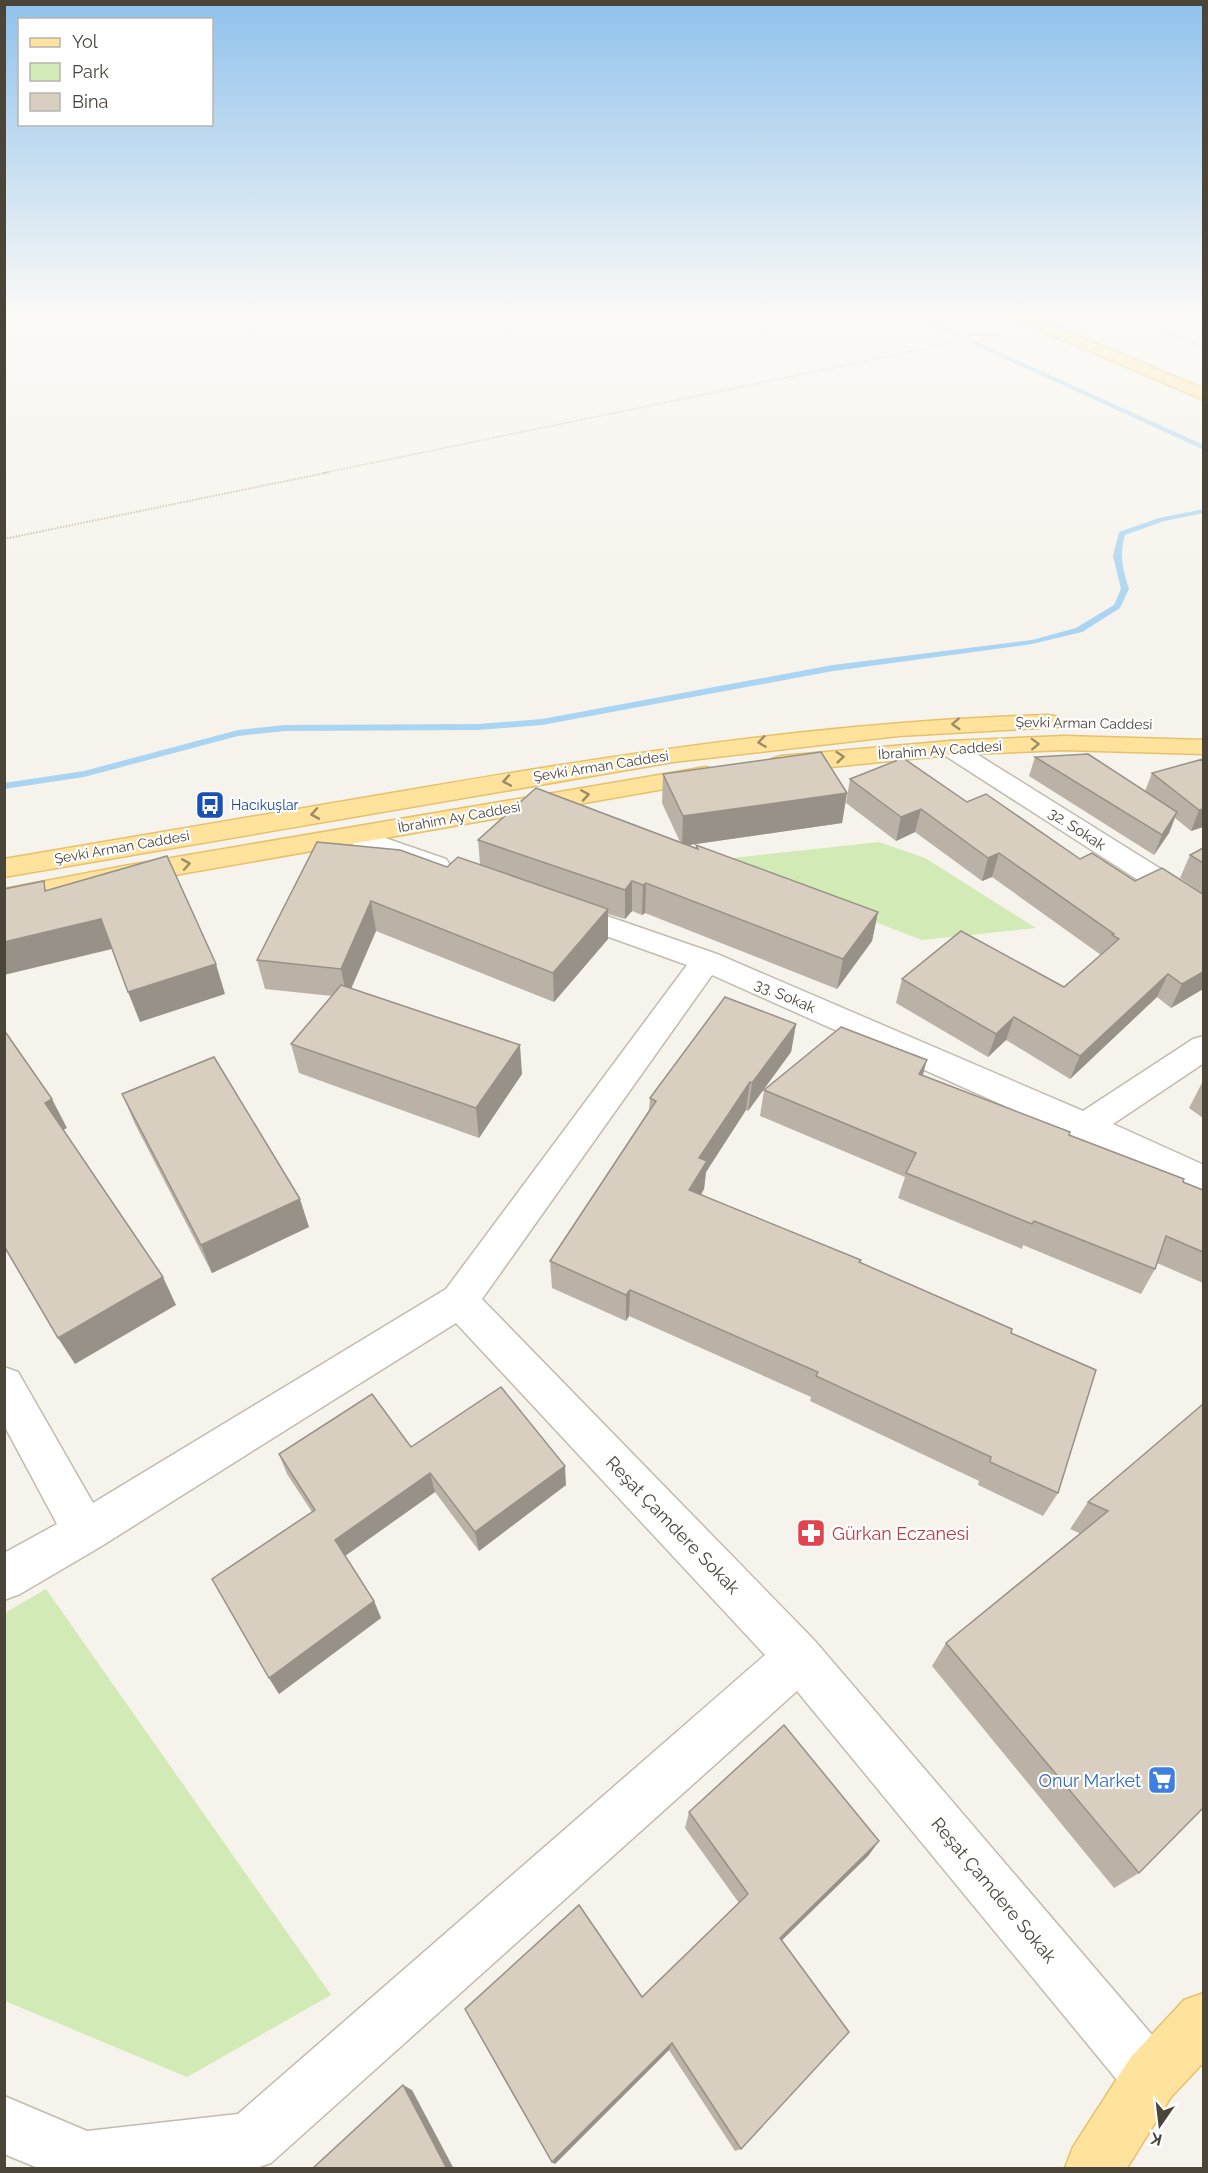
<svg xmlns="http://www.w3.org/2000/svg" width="1208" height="2173" viewBox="0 0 1208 2173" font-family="Raleway,sans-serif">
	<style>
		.green { fill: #d2eab5 }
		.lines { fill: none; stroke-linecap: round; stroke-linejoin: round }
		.stream { fill: #a9d4f2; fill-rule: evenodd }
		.minor-casing { stroke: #c2bbae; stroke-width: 3 }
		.major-casing { stroke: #e6c16a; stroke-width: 3 }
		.path-far1 { stroke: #c4b79f; stroke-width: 1.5; stroke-dasharray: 1.5 1.5; stroke-linecap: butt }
		.path { stroke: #c4b79f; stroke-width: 2; stroke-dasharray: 1.5 1.5; stroke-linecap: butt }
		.minor { fill: #fff; fill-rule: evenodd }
		.major { fill: #ffe39c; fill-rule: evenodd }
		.wall { fill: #bab2a6 }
		.shaded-wall { fill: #979187 }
		.building { fill: #d8cfc1; stroke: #979187; stroke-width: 1.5 }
		.oneway { stroke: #9c8c66 }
		.labels { text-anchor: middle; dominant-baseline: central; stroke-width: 4.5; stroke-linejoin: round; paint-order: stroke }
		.far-street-label { font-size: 14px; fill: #4b4439; stroke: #fff }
		.far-transit-label { font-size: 14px; fill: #164399; stroke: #fff; text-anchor: start }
		.street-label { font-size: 15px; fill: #4b4439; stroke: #fff }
		.near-street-label { font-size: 18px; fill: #4b4439; stroke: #fff }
		.near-health-label { font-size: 18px; fill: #be3a42; stroke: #fff; text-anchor: start }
		.near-shop-label { font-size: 18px; fill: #366cbe; stroke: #fff; text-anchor: end }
	</style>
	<rect width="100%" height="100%" fill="#f6f3ec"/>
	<!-- green -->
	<g class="green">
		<path d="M 879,842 L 925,858 L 1036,928 L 922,940 L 715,860 Z"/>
		<path d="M 46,1589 L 331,1995 L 187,2077 L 5,2001 L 5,1613 Z"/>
	</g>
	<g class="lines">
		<!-- stream -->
		<g class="stream">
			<path d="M 908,313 L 915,313 L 959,334 L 954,335 Z"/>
			<path d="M 971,341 L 975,341 L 1204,445 L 1204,450 L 971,343 Z"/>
			<path d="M 1204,509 L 1204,513 L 1164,521 L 1125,535 C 1119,555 1123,570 1129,589 L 1120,608 L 1082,632 L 1032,644 L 833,671 L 542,725 L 478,730 L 285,731 L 238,736 L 84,777 L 4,789 L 4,783 L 84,771 L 238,730 L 285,725 L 478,724 L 542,719 L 833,665 L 1032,640 L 1076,628 L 1114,605 L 1121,589 L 1113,556 L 1119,532 L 1159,518 Z"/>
		</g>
		<!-- minor casing -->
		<g class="minor-casing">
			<g id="minor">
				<path d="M 950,741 L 959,743 L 1204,896 L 1204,918 L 1194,916 L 941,753 L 938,748 L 941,743 Z"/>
				<path d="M 356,828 L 446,859 L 450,865 L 446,871 L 436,874 L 346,842 L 343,836 L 346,830 Z"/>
				<path d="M 566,902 L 717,954 L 1083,1111 L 1193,1039 L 1204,1036 L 1204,1063 L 1113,1124 L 1204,1165 L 1204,1195 L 712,975 L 482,1299 L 815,1641 L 1171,2057 L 1179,2077 L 1171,2097 L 1151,2105 L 1131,2097 L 797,1691 L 271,2163 L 256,2168 L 38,2168 L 4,2154 L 4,2096 L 87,2131 L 238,2114 L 765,1655 L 456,1323 L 100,1547 L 20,1594 L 4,1600 L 4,1553 L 57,1524 L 4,1425 L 4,1367 L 18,1372 L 93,1503 L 446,1289 L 687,965 L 556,918 L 552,911 L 556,904 Z"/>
			</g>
		</g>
		<!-- major casing -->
		<g class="major-casing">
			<g id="major">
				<path d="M 1005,313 L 1024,313 L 1204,389 L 1204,400 L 1007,316 Z"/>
				<path d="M 1049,715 L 1058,717 L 1061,722 L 1058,727 L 898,736 L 673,762 L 4,877 L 4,859 C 147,835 290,810 433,786 C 638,751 841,721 1049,715 Z"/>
				<path d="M 1064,736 L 1204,740 L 1204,754 L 1064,750 L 950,755 L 781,772 L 772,769 L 768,764 L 772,759 L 781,756 L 950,741 Z"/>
				<path d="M 706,767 L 715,770 L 719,775 L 715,780 L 124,884 L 4,907 L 4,889 L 124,866 Z"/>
				<path d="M 1204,1993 L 1204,2062 L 1171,2097 L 1127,2168 L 1065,2168 L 1073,2147 L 1131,2057 L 1184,2000 Z"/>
			</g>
		</g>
		<!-- path-far1 -->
		<g class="path-far1">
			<path d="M 1204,315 L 1172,322 L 1162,328 L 1175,336 L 1204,347"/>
			<path d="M 323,473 L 920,350 L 973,335 L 999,336"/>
		</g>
		<!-- path -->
		<path class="path" d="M 4,539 L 330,472"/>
		<!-- minor -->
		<use href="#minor" class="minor"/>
		<!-- major -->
		<use href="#major" class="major"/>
	</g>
	<!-- wall -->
	<g class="wall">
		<path d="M 1035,757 L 1145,791 L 1152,773 L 1203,759 L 1203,827 L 1191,831 L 1175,818 L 1169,833 L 1154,855 L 1029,776 Z"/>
		<path d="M 903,758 L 1203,989 L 1171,1008 L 1157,997 L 1070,1079 L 1006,1040 L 988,1057 L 896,1003 L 902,979 L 1064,987 L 1101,955 L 992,877 L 982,881 L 915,832 L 896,841 L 846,803 L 850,779 Z"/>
		<path d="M 663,774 L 847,793 L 842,823 L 688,845 L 696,848 L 696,845 L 878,912 L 872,941 L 837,989 L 645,913 L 642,915 L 632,911 L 625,919 L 608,914 L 608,939 L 554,1002 L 376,931 L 351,989 L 522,1074 L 479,1138 L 299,1073 L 291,1044 L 332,996 L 265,989 L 257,960 L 317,842 L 447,867 L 480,864 L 478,840 L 680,842 L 662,803 Z"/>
		<path d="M 1203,848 L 1203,893 L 1180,878 L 1190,855 Z"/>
		<path d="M 796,1024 L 791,1052 L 748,1111 L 746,1110 L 706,1172 L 704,1189 L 701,1195 L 860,1263 L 1011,1333 L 1058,1493 L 1043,1516 L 978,1485 L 979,1481 L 810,1401 L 811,1397 L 629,1316 L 626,1321 L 552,1288 L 550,1261 L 649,1110 L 650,1098 Z"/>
		<path d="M 922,1076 L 1203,1190 L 1203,1283 L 1157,1263 L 1155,1269 L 1141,1294 L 1023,1245 L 1022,1249 L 898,1198 L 905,1177 L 760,1116 L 764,1090 Z"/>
		<path d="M 1203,1081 L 1203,1118 L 1189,1108 Z"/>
		<path d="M 122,1094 L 309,1227 L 212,1273 L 135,1124 Z"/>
		<path d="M 1203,1404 L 1139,1873 L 1114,1888 L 932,1666 L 946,1643 L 1081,1534 L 1070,1529 L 1088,1502 Z"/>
		<path d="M 411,1447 L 566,1485 L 479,1551 L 435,1492 L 345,1556 L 374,1601 L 381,1618 L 279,1694 L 269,1678 L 312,1512 L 287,1474 L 279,1454 Z"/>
		<path d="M 689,1812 L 879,1841 L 868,1856 L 782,1940 L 741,2149 L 735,2151 L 669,2050 L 555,2164 L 552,2162 L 642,1997 L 739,1903 L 685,1828 Z"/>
	</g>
	<!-- shaded-wall -->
	<g class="shaded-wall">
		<path d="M 847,793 L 842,823 L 682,846 L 683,816 Z"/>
		<path d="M 921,809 L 915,832 L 896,841 L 901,817 Z"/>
		<path d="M 1203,809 L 1203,827 L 1191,831 L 1199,810 Z"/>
		<path d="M 1177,812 L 1169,833 L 1154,855 L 1162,835 Z"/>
		<path d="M 999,853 L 992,877 L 982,881 L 988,858 Z"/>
		<path d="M 632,881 L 632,911 L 625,919 L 625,890 Z"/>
		<path d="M 646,883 L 645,913 L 642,915 L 643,885 Z"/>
		<path d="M 371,901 L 376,931 L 347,998 L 341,969 Z"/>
		<path d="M 608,909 L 608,939 L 554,1002 L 553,973 Z"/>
		<path d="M 878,912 L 872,941 L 837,989 L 843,959 Z"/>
		<path d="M 101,919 L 112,949 L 4,975 L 4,942 Z"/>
		<path d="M 216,964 L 225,994 L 140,1022 L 128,992 Z"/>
		<path d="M 1203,972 L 1203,989 L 1171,1008 L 1182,984 Z"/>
		<path d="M 1168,974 L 1157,997 L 1070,1079 L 1080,1056 Z"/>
		<path d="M 1014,1017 L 1006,1040 L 988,1057 L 996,1034 Z"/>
		<path d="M 796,1024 L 791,1052 L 748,1111 L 752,1083 Z"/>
		<path d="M 520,1045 L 522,1074 L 479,1138 L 476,1108 Z"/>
		<path d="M 927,1060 L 920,1085 L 919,1074 Z"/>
		<path d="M 750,1082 L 746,1110 L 706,1172 L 704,1189 L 687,1217 L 689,1190 L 699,1158 Z"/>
		<path d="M 52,1099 L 67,1128 L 59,1132 L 45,1103 Z"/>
		<path d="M 300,1199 L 309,1227 L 212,1273 L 201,1245 Z"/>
		<path d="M 163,1277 L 176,1305 L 75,1364 L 58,1338 Z"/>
		<path d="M 630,1290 L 629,1316 L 626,1321 L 626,1295 Z"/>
		<path d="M 565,1466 L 566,1485 L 479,1551 L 475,1532 Z"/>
		<path d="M 430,1473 L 435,1492 L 342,1558 L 335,1540 Z"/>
		<path d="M 374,1601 L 381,1618 L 279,1694 L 269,1678 Z"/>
		<path d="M 879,1841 L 868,1856 L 773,1949 L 780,1938 Z"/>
		<path d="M 672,2043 L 669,2050 L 555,2164 L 552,2162 Z"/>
		<path d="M 403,2085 L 412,2090 L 454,2169 L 447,2169 Z"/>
	</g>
	<!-- building -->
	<g class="building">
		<path d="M 821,752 L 847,793 L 683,816 L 663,774 Z"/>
		<path d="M 1088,754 L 1177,812 L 1162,835 L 1035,757 Z"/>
		<path d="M 903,758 L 967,802 L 986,794 L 1080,859 L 1092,853 L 1135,881 L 1162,868 L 1203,894 L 1203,972 L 1182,984 L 1168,974 L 1080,1056 L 1014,1017 L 996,1034 L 902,979 L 961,931 L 1064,987 L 1119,939 L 1112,935 L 1114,934 L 999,853 L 988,858 L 921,809 L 901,817 L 850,779 Z"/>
		<path d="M 1203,759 L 1203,809 L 1199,810 L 1152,773 Z"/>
		<path d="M 536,788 L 698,849 L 696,845 L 878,912 L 843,959 L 646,883 L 643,885 L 632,881 L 625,890 L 478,840 Z"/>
		<path d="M 317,842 L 400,850 L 447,867 L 458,857 L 608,909 L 553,973 L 371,901 L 341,969 L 257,960 Z"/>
		<path d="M 1203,848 L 1203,863 L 1190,855 Z"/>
		<path d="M 167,856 L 216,964 L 128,992 L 101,919 L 4,942 L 4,889 L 44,881 L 45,891 Z"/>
		<path d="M 341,985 L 520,1045 L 476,1108 L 291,1044 Z"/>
		<path d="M 725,997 L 796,1024 L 752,1083 L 750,1082 L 699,1158 L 707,1161 L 689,1190 L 861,1260 L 859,1262 L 1012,1329 L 1011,1333 L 1096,1370 L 1058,1493 L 990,1462 L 991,1457 L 816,1376 L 818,1372 L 630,1290 L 626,1295 L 550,1261 L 656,1101 L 650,1098 Z"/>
		<path d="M 841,1027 L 927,1060 L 919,1074 L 1070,1132 L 1069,1135 L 1184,1179 L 1183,1182 L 1203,1190 L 1203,1252 L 1166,1236 L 1155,1269 L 1034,1221 L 1032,1224 L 906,1173 L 916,1153 L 764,1090 Z"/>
		<path d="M 4,1030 L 52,1099 L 45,1103 L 163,1277 L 58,1338 L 4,1246 Z"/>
		<path d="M 214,1057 L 300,1199 L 201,1245 L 122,1094 Z"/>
		<path d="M 501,1387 L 565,1466 L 475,1532 L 430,1473 L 335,1540 L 374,1601 L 269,1678 L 212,1579 L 315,1510 L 279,1454 L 372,1394 L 411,1447 Z"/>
		<path d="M 1203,1404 L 1203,1808 L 1139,1873 L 946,1643 L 1108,1511 L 1088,1502 Z"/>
		<path d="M 784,1725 L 879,1841 L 780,1938 L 849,2032 L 741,2149 L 672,2043 L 552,2162 L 465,2009 L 579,1905 L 642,1997 L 748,1894 L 689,1812 Z"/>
		<path d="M 403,2085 L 447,2169 L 312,2169 Z"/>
	</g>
	<!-- one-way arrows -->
	<defs><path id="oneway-chevron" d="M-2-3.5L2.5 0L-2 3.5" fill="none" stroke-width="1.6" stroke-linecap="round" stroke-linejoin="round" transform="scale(1.5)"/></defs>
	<g class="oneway">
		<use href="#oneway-chevron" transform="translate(956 724) rotate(177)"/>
		<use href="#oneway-chevron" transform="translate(762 742) rotate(172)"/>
		<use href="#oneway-chevron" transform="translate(1035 744) rotate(-2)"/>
		<use href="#oneway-chevron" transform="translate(840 757) rotate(-5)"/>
		<use href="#oneway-chevron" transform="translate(507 781) rotate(170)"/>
		<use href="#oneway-chevron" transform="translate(585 795) rotate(-9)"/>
		<use href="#oneway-chevron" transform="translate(315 814) rotate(170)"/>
		<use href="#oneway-chevron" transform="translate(186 864) rotate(-10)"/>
	</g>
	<!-- sky -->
	<linearGradient id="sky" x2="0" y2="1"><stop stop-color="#8fc1ec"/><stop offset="0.51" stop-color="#fbfaf6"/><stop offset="1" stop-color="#fbfaf6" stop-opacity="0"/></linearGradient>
	<rect width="1208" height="617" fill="url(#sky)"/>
	<!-- icons -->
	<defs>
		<g id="bus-square" transform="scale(1.5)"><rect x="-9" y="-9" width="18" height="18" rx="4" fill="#1a4fb4" stroke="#fff"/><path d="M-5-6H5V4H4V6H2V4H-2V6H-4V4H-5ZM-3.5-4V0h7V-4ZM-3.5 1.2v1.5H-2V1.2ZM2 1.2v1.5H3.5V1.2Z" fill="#fff"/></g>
		<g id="pharmacy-square" transform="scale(1.5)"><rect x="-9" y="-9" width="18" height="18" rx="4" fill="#e0444e" stroke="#fff"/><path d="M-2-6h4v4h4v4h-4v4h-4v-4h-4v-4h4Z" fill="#fff"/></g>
		<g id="supermarket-square" transform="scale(1.5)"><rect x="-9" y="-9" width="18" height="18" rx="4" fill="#3f7fe0" stroke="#fff"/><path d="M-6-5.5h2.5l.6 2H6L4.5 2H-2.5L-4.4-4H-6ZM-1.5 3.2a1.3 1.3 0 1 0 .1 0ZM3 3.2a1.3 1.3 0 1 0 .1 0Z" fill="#fff"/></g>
	</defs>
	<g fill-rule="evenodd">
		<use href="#bus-square" x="210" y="805"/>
		<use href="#pharmacy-square" x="811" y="1533"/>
		<use href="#supermarket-square" x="1162" y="1780"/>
	</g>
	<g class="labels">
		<!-- far-street labels -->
		<g class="far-street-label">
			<text transform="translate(1084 723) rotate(1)">Şevki Arman Caddesi</text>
			<text transform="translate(940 750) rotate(-4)">İbrahim Ay Caddesi</text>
			<text transform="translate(601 766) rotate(-9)">Şevki Arman Caddesi</text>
			<text transform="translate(459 817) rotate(-10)">İbrahim Ay Caddesi</text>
			<text transform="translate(122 847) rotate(-10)">Şevki Arman Caddesi</text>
		</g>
		<!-- far-transit labels -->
		<g class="far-transit-label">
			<text x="231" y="805">Hacıkuşlar</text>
		</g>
		<!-- street labels -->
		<g class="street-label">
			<text transform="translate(1077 829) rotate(33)">32. Sokak</text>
			<text transform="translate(785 996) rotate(23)">33. Sokak</text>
		</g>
		<!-- near-street labels -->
		<g class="near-street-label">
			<text transform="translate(673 1525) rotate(46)">Reşat Çamdere Sokak</text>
			<text transform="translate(994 1890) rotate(50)">Reşat Çamdere Sokak</text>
		</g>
		<!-- near-health labels -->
		<g class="near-health-label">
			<text x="832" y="1533">Gürkan Eczanesi</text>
		</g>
		<!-- near-shop labels -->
		<g class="near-shop-label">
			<text x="1141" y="1780">Onur Market</text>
		</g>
	</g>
	<!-- border -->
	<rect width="1208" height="2173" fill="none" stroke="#4b4439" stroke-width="12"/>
	<!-- legend -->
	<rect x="18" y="18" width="195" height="108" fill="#ffffff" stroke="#b7b4b0" stroke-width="1.5"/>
	<rect x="30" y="38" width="30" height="9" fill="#ffe39c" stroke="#b7b4b0" stroke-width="1.5"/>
	<text x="72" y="48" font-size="18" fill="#4b4439">Yol</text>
	<rect x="30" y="63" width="30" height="18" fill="#d2eab5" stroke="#b7b4b0" stroke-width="1.5"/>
	<text x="72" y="78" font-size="18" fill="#4b4439">Park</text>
	<rect x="30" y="93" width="30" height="18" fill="#d8cfc1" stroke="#b7b4b0" stroke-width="1.5"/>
	<text x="72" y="108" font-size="18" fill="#4b4439">Bina</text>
	<!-- north arrow -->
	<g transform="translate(1160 2125) rotate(194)" stroke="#ffffff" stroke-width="4.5" paint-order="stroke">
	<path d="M0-4.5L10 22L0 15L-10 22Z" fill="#4b4439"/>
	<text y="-9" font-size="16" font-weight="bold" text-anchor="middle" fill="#4b4439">K</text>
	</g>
</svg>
